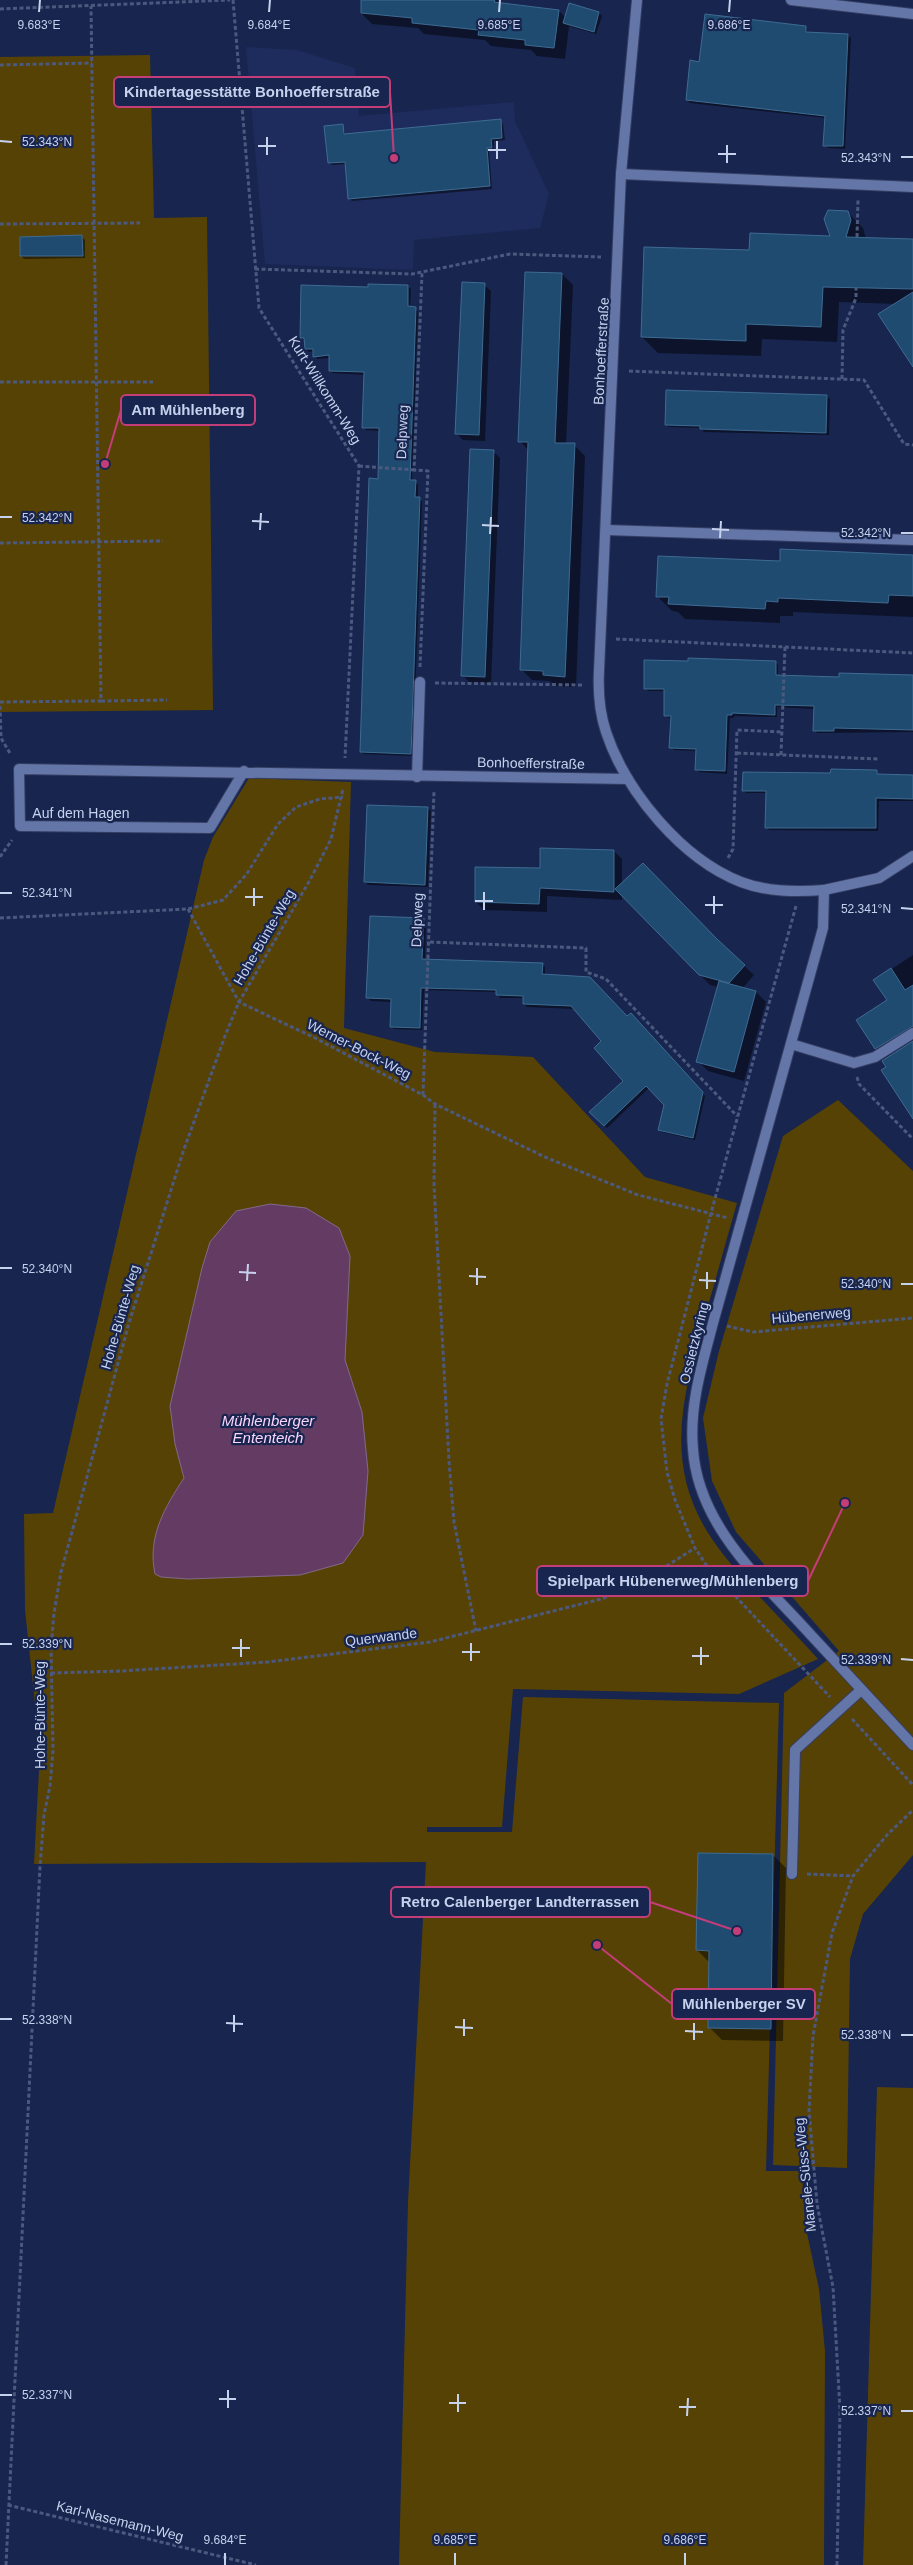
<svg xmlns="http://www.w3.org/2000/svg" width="913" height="2565" viewBox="0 0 913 2565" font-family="Arial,sans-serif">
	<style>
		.built { fill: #1d2c5d }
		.green { fill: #574205 }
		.water { fill: #643c63; stroke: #81698c }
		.shadow { fill: #0007 }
		.building { fill: #204b71; stroke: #3f6b92 }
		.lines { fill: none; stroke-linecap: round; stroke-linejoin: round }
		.lane-casing { stroke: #363e63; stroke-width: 12 }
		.street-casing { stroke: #363e63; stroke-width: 12 }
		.path { stroke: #4c597f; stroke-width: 3; stroke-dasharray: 4 2.5; stroke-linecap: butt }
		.lane { stroke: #6376a7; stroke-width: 10 }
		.street { stroke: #6376a7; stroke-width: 10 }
		.ticks { fill: none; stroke: #c6d1ed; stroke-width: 2 }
		.labels { text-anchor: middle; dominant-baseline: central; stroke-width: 4.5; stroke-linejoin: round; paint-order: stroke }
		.street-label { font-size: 14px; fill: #c6d1ed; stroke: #17254f }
		.water-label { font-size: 15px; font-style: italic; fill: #fed5fc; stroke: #17254f }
		.ticks-label { font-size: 12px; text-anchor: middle; fill: #c6d1ed; stroke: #17254f; stroke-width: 4.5; stroke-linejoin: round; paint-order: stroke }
		.leader { fill: none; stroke: #c33d78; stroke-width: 2 }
		.callout-dot { fill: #c33d78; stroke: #17254f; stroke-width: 2 }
		.callout { fill: #17254f; stroke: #c33d78; stroke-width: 2 }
		.callout-label { font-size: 15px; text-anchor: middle; font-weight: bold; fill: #c6d1ed }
	</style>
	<rect width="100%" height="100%" fill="#17254f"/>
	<!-- built -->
	<path class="built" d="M 246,47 L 297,50 L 355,68 L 359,116 L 514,102 L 515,121 L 549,194 L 540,228 L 414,240 L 413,270 L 265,264 Z"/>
	<!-- green -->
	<g class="green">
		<path d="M 150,55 L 154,218 L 207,217 L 213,710 L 0,712 L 0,57 Z"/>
		<path d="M 249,778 L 351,782 L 344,1028 L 435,1052 L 533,1057 L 645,1177 L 737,1203 C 726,1241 716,1279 705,1316 C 683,1395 662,1465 712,1539 C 742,1582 783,1620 818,1659 L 739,1694 L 513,1689 L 502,1827 L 427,1827 L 427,1832 L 512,1832 L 523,1697 L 779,1703 L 766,2171 L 802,2171 L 805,2224 L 819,2289 L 825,2351 L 824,2565 L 399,2565 L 408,2202 L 426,1862 L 34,1864 L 40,1751 L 25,1610 L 24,1514 L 53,1513 L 204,860 L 213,837 Z"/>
		<path d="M 838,1100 L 913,1171 L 913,1855 L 863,1914 L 850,1959 L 847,2168 L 773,2165 L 784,1693 L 839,1651 L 736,1532 L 712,1481 L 703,1418 L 719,1351 L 783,1136 Z"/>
		<path d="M 877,2087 L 913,2088 L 913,2565 L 863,2565 Z"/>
	</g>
	<!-- water -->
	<path class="water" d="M 270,1204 L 306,1208 L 339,1228 L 350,1256 L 345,1360 L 362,1412 L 368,1471 L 363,1535 L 343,1563 L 300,1575 L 188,1579 L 161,1577 L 155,1574 C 147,1537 165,1507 184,1478 L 175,1444 L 170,1406 L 202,1268 L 210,1242 L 236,1211 Z"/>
	<!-- shadow -->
	<g class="shadow">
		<path d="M 362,0 L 497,0 L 501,4 L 559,11 L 566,18 L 599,13 L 602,16 L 596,34 L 569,26 L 565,59 L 537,56 L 531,50 L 491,46 L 485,40 L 424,34 L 418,28 L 372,24 L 361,13 Z"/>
		<path d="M 806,27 L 808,33 L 848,35 L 851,38 L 845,149 L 828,148 L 825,145 L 826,118 L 690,103 L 687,100 L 700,63 Z"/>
		<path d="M 500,121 L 503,124 L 505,140 L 494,141 L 494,150 L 489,151 L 492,189 L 352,201 L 349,198 L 346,164 L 332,165 L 329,162 L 342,125 L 346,135 Z"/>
		<path d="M 847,212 L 863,228 L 866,239 L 913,240 L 913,364 L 897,304 L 839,302 L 837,342 L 762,339 L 761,356 L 658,353 L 642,337 L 751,252 L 832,237 Z"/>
		<path d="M 82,237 L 85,240 L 85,258 L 24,259 L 21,256 Z"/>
		<path d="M 562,274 L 573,285 L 566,444 L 574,445 L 585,456 L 576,687 L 555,686 L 550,681 L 532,680 L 521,669 L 529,451 L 520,441 Z"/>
		<path d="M 484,285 L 491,291 L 485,441 L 463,440 L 457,434 Z"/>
		<path d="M 408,287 L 411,289 L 410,308 L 418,311 L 412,481 L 418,484 L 418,498 L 422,501 L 413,756 L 364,754 L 361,752 L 381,431 L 366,430 L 363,427 L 365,375 L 333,373 L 330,371 L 330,358 L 317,359 L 314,351 L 309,352 L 306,349 L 306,341 L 301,338 L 369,289 Z"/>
		<path d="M 827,396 L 830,399 L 829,435 L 704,432 L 701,428 L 669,427 L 666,425 Z"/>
		<path d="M 493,451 L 500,458 L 491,683 L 469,682 L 463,675 Z"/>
		<path d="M 913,557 L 913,617 L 793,612 L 793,616 L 780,616 L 780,623 L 685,619 L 678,612 L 672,611 L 657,596 L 781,563 Z"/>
		<path d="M 776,662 L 778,665 L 778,676 L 840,678 L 913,676 L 913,732 L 817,733 L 815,730 L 815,709 L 777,707 L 777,717 L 734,716 L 734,718 L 730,718 L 727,774 L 699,772 L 696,769 L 697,751 L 674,750 L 671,747 L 672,719 L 665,716 L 666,691 L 648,691 L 645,688 Z"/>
		<path d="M 876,771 L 879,775 L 913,776 L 913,801 L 879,801 L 878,831 L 769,830 L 766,827 L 767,793 L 746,793 L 743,790 Z"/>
		<path d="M 428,808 L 431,811 L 428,887 L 368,885 L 365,882 Z"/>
		<path d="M 614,851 L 622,859 L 622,885 L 718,942 L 754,975 L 742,989 L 756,992 L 766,1002 L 744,1081 L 708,1071 L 698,1061 L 718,987 L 710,985 L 622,894 L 622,900 L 547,896 L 547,912 L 484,910 L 476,902 L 541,870 Z"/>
		<path d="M 423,919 L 426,922 L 425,961 L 542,964 L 545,967 L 545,976 L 627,1018 L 634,1018 L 705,1096 L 695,1140 L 662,1132 L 660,1129 L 666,1104 L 649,1088 L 607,1128 L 591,1112 L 624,1081 L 603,1041 L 575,1009 L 527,1007 L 524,1004 L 524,998 L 500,998 L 497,992 L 424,990 L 422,1030 L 394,1029 L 391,1026 L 392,1002 L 371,1001 L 368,998 Z"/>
		<path d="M 913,955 L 913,1034 L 881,1054 L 876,1048 L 888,1000 L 875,980 Z"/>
		<path d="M 773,1855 L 786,1868 L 783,2041 L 722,2040 L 709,2027 L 710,1963 L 697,1950 Z"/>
	</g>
	<!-- building -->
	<g class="building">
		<path d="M 361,0 L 495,0 L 494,2 L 559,10 L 554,48 L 525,45 L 525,40 L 478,35 L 479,30 L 412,23 L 412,18 L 361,13 Z"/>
		<path d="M 569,3 L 599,12 L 594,32 L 563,23 Z"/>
		<path d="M 705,14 L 806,26 L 806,32 L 848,34 L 843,146 L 823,146 L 825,116 L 686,100 L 690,60 L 699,62 Z"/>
		<path d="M 501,119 L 502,138 L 491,139 L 492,148 L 487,148 L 490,186 L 348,199 L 345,162 L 328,163 L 324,126 L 343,124 L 344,134 Z"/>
		<path d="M 828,210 L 848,211 L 851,220 L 846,237 L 913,239 L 913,289 L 823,287 L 821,327 L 746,324 L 746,341 L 641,337 L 644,247 L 749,250 L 750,233 L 830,236 L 824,219 Z"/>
		<path d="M 82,235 L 83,256 L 20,256 L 20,237 Z"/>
		<path d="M 525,272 L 562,273 L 555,443 L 575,443 L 565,677 L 543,675 L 543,671 L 520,670 L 528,442 L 518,442 Z"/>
		<path d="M 462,282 L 485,283 L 479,435 L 455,434 Z"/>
		<path d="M 368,284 L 408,285 L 408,306 L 416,307 L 410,480 L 416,480 L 415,497 L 420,497 L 411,754 L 360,752 L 369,478 L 378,479 L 379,428 L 362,428 L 364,372 L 329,371 L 329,355 L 313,357 L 313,349 L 305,349 L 304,338 L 300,338 L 301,285 L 368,287 Z"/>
		<path d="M 913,292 L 913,367 L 878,314 Z"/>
		<path d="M 666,390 L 827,395 L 826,433 L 700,429 L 700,426 L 665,425 Z"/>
		<path d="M 470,449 L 494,450 L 485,677 L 461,676 Z"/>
		<path d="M 780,549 L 913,555 L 913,596 L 889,595 L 888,603 L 778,598 L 778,602 L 766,601 L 765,609 L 668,604 L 669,597 L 656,597 L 658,556 L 780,561 Z"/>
		<path d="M 688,658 L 776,661 L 776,675 L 839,677 L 839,673 L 913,675 L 913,730 L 834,728 L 834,731 L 813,731 L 814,706 L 775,705 L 775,715 L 732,713 L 732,715 L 727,715 L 725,771 L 695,770 L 696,749 L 669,748 L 671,716 L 664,716 L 664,689 L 644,689 L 644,660 L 688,661 Z"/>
		<path d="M 831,769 L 877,770 L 877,774 L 913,775 L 913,799 L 876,798 L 876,828 L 765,828 L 766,791 L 742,791 L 743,772 L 830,773 Z"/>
		<path d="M 367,805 L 428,807 L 425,885 L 364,882 Z"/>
		<path d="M 540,848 L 614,850 L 614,892 L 540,888 L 539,904 L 475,902 L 475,867 L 540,868 Z"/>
		<path d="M 643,863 L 717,939 L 745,965 L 729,983 L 699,975 L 615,889 Z"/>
		<path d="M 370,916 L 424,918 L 422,959 L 543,963 L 542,974 L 590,977 L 627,1016 L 631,1013 L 703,1092 L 693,1138 L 658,1130 L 664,1105 L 646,1086 L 604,1126 L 589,1112 L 623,1081 L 594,1048 L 601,1041 L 571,1006 L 523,1004 L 523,996 L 496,995 L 496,990 L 421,988 L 420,1028 L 390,1027 L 391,999 L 366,998 Z"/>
		<path d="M 891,968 L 905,990 L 913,985 L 913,1026 L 875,1049 L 856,1020 L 887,1000 L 873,980 Z"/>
		<path d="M 719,981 L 756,991 L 734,1072 L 696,1062 Z"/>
		<path d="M 913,1041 L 913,1119 L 881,1070 L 886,1067 L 882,1061 Z"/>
		<path d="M 698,1853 L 773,1854 L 771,2029 L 708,2028 L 709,1951 L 696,1950 Z"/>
	</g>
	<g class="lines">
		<!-- lane casing -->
		<g class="lane-casing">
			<g id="lane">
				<path d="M 621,174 L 913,187"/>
				<path d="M 607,530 L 913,540"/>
				<path d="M 244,771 L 210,828 L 20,826 L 19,769 L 628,779"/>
				<path d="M 417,777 L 420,682"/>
				<path d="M 792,1874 L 795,1750 L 861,1690"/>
			</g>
		</g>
		<!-- street casing -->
		<g class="street-casing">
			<g id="street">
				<path d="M 637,0 L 621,174 L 599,671 C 598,690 600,714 606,732 C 626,792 682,859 741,882 C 767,892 796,892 824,890"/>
				<path d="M 791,0 L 913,14"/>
				<path d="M 913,856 L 879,878 L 824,890 L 823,928 L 713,1323 C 702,1365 689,1406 693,1449 C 698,1526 762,1581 810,1634 C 844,1671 879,1708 913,1745"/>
				<path d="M 791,1044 L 854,1063 L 875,1057 L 913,1033"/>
			</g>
		</g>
		<!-- path -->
		<g class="path">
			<path d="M 233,0 L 259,308 L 359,466 L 345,758"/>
			<path d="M 0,9 L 230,0"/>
			<path d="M 0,65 L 92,63"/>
			<path d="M 0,224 L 140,223"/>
			<path d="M 857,237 L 858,200"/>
			<path d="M 255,269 L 412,274 L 510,254 L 601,257"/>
			<path d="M 629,371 L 864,380 L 904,444 L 913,445"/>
			<path d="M 842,379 L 843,330 L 856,298 L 856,288"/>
			<path d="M 0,382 L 153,382"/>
			<path d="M 359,466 L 414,470"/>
			<path d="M 0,543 L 163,541"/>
			<path d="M 616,639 L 913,653"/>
			<path d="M 420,667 L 428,471 L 414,470 L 422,273"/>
			<path d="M 435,683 L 584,685"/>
			<path d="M 101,701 L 167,700"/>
			<path d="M 0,702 L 101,701 L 91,6"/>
			<path d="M 0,706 L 1,738 L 11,755"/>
			<path d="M 737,753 L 878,759"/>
			<path d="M 781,755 L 785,647"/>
			<path d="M 0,857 L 12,840"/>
			<path d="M 728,858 L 733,849 L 737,730 L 783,732"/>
			<path d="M 796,906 L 711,1213 L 667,1384 L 661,1419 L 667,1472 L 675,1500 L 695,1548 L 707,1566 L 830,1697"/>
			<path d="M 188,909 L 239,1002 L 315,1038 L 423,1095 L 435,1104 L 545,1157 L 638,1195 L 728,1218"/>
			<path d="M 0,918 L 188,909 L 223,900 L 246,875 L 278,824 L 296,807 L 320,799 L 343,797"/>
			<path d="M 430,942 L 586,948 L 586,972 L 606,979 L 737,1116"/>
			<path d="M 857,1077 L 859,1084 L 913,1139"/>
			<path d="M 423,1095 L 434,791"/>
			<path d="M 435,1104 L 434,1185 L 449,1461 L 454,1522 L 476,1631"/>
			<path d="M 727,1326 L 753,1332 L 913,1318"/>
			<path d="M 51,1673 L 121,1671 L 268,1662 L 430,1642 L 601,1599 L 635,1586 L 695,1548"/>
			<path d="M 852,1719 L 913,1785"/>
			<path d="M 807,1874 L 853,1876"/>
			<path d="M 8,2505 L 256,2565"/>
			<path d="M 6,2565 L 40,1866 L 44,1815 L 50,1786 L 53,1751 L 51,1648 L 54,1613 L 61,1572 L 129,1323 L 183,1152 L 225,1036 L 239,1002 L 310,880 L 331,839 L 343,789"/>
			<path d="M 837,2565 L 840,2410 L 833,2287 L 817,2204 L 809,2111 L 813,2036 L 832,1933 L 853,1876 L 887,1835 L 913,1810"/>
		</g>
		<!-- lane -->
		<use href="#lane" class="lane"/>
		<!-- street -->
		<use href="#street" class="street"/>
	</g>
	<!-- ticks -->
	<path class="ticks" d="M 39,12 L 40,0M 269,12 L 270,0M 499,12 L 500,0M 729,12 L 730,0M 0,141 L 12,142M 258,146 L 276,146M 488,150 L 506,150M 718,154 L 736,154M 267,155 L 267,137M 901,157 L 913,157M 497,159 L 497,141M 727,163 L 727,145M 0,517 L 12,517M 252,521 L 269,522M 482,525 L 499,526M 712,529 L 729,530M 260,530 L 261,513M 901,533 L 913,533M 490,534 L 491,517M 720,538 L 721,521M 0,893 L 12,893M 245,897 L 263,897M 475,901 L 493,901M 705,905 L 723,905M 254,906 L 254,888M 901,908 L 913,909M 484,910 L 484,892M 714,914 L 714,896M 0,1268 L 12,1268M 239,1272 L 256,1273M 469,1276 L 486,1277M 699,1280 L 716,1281M 247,1281 L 248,1264M 901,1284 L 913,1284M 477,1285 L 477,1268M 707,1289 L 707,1272M 0,1644 L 12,1644M 232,1648 L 250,1648M 462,1652 L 480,1652M 692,1656 L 709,1656M 241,1657 L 241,1639M 901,1659 L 913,1660M 471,1661 L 471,1643M 701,1665 L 701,1647M 0,2019 L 12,2019M 226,2023 L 243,2024M 455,2027 L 473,2028M 685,2031 L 703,2032M 234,2032 L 234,2015M 901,2035 L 913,2035M 464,2036 L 464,2019M 694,2040 L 694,2023M 0,2395 L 12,2395M 219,2399 L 236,2399M 449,2403 L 466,2403M 679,2407 L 696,2407M 228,2408 L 228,2390M 901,2411 L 913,2411M 458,2412 L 458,2394M 687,2416 L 688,2398M 225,2565 L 225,2553M 455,2565 L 455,2553M 685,2565 L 685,2553"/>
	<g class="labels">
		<!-- street labels -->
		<g class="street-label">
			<text transform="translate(601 351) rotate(-87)">Bonhoefferstraße</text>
			<text transform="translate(325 390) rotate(58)">Kurt-Willkomm-Weg</text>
			<text transform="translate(402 432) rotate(-88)">Delpweg</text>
			<text transform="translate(531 763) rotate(1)">Bonhoefferstraße</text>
			<text x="81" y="813">Auf dem Hagen</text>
			<text transform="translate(417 920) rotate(-88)">Delpweg</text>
			<text transform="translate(264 937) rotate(-60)">Hohe-Bünte-Weg</text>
			<text transform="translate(359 1049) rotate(27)">Werner-Bock-Weg</text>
			<text transform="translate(811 1315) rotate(-5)">Hübenerweg</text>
			<text transform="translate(120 1317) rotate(-74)">Hohe-Bünte-Weg</text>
			<text transform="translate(694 1343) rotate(-76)">Ossietzkyring</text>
			<text transform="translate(381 1637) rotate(-7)">Querwande</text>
			<text transform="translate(40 1715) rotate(-90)">Hohe-Bünte-Weg</text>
			<text transform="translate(805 2175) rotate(-96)">Manele-Süss-Weg</text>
			<text transform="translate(120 2521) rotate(14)">Karl-Nasemann-Weg</text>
		</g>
		<!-- water labels -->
		<g class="water-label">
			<text x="268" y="1420">Mühlenberger<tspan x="268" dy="17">Ententeich</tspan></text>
		</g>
	</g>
	<g class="ticks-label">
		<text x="39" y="29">9.683°E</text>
		<text x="269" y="29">9.684°E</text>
		<text x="499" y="29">9.685°E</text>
		<text x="729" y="29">9.686°E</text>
		<text x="47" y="146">52.343°N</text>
		<text x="866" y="162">52.343°N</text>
		<text x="47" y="522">52.342°N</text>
		<text x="866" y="537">52.342°N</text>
		<text x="47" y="897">52.341°N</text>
		<text x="866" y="913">52.341°N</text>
		<text x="47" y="1273">52.340°N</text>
		<text x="866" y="1288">52.340°N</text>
		<text x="47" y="1648">52.339°N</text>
		<text x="866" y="1664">52.339°N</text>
		<text x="47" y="2024">52.338°N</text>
		<text x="866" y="2039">52.338°N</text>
		<text x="47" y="2399">52.337°N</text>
		<text x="866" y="2415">52.337°N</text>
		<text x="225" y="2544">9.684°E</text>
		<text x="455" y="2544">9.685°E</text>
		<text x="685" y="2544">9.686°E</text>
	</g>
	<!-- callouts -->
	<path class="leader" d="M394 158L390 92M105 464L121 410M845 1503L808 1581M737 1931L650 1902M597 1945L672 2004"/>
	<g class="callout-dot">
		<circle cx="394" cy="158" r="5"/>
		<circle cx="105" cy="464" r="5"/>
		<circle cx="845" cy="1503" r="5"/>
		<circle cx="737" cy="1931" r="5"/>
		<circle cx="597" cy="1945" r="5"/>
	</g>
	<g class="callout">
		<rect x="114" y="77" width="276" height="30" rx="5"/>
		<rect x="121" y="395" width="134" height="30" rx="5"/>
		<rect x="537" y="1566" width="271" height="30" rx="5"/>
		<rect x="391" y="1887" width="259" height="30" rx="5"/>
		<rect x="672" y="1989" width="143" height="30" rx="5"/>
	</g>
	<g class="callout-label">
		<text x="252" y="97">Kindertagesstätte Bonhoefferstraße</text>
		<text x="188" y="415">Am Mühlenberg</text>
		<text x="673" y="1586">Spielpark Hübenerweg/Mühlenberg</text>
		<text x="520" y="1907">Retro Calenberger Landterrassen</text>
		<text x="744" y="2009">Mühlenberger SV</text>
	</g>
</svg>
